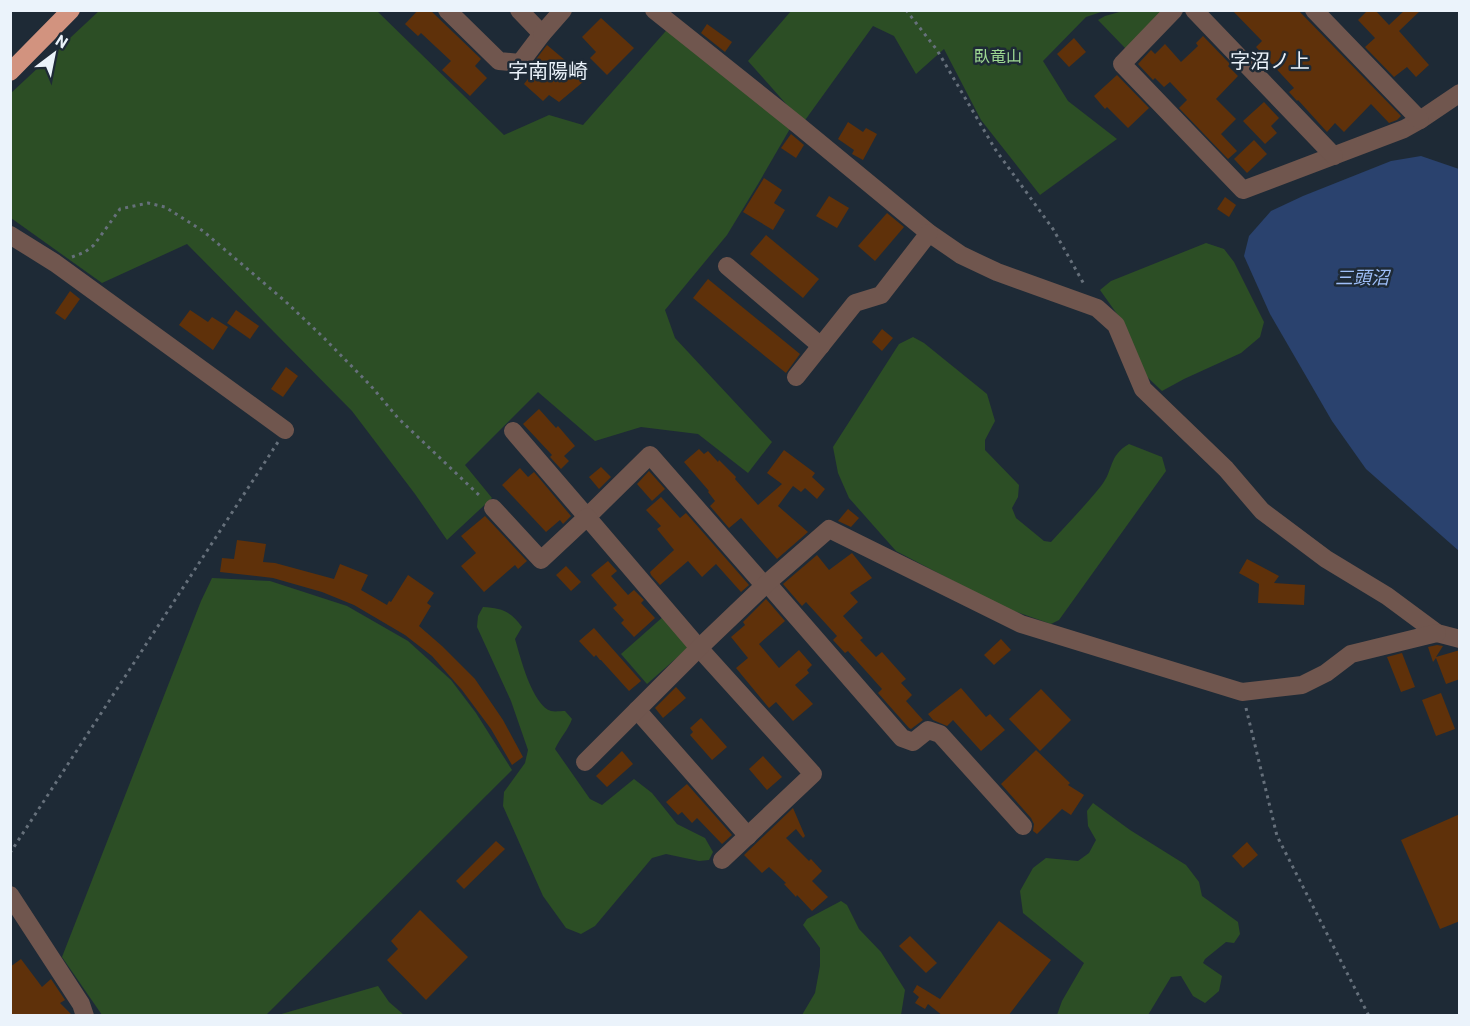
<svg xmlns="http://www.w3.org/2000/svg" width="1470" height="1026" viewBox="0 0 1470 1026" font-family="Barlow,'Noto Sans JP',sans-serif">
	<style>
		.green { fill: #2c4e25 }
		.water { fill: #2a426e }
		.building { fill: #5f310a }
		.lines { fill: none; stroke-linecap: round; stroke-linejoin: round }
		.path { stroke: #66707b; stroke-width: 3; stroke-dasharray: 3 4.5; stroke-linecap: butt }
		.minor { stroke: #70564e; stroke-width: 18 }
		.highway { stroke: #d2937f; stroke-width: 18 }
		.labels { text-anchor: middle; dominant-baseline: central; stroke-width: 5; stroke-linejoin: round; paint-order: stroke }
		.park-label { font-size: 16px; fill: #9dd792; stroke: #1e2a36 }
		.water-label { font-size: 18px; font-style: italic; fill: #9fbff9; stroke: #1e2a36 }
		.quarter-label { font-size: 20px; fill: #ebf3fb; stroke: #1e2a36 }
	</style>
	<rect width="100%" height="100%" fill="#1e2a36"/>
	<!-- green -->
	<g class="green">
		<path d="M 99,11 L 377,11 L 504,135 L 549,115 L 583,125 L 672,24 L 791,127 L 758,184 L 727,235 L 665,310 L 675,338 L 772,442 L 748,473 L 698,434 L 641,427 L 595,441 L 538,392 L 465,465 L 492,498 L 447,540 L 415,494 L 352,411 L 187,244 L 102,283 L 11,218 L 11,93 Z"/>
		<path d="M 791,11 L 1104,11 L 1086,17 L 1043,61 L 1068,101 L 1117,139 L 1040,195 L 981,120 L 944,49 L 916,74 L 894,36 L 873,26 L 803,123 L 748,61 Z"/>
		<path d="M 1123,11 L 1165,11 L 1126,49 L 1098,20 L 1105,16 Z"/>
		<path d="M 1206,243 L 1224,249 L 1234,262 L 1264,322 L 1260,337 L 1241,353 L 1184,379 L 1162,391 L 1145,375 L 1122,321 L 1100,290 L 1111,281 Z"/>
		<path d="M 913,337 L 924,343 L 987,394 L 995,421 L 985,440 L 985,450 L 1019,485 L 1018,497 L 1012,508 L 1016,518 L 1044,541 L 1051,542 C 1068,523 1086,505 1101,486 C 1114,470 1108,456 1129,444 L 1162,457 L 1166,471 L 1059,620 L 1051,624 L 1005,608 L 896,551 L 849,498 L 838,473 L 833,447 L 899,344 Z"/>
		<path d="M 212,578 L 270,581 L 347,606 L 408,641 L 451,680 L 476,713 L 512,770 L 266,1015 L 102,1015 L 62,957 L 201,601 Z"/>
		<path d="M 483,607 C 501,608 511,611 522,627 L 515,639 C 520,656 532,705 551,711 C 555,712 561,711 565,711 L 572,719 C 568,730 560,738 555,749 L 590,799 L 602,805 L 634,779 L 652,793 L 677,824 L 705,838 L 713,852 L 709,860 L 699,861 L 666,854 L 652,858 L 595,926 L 581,934 L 566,928 L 543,896 L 503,806 L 504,792 L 525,763 L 528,750 L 511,701 L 477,627 L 478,616 Z"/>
		<path d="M 664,616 L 690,646 L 647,684 L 621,654 Z"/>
		<path d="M 1093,803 L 1130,830 L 1186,865 L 1199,882 L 1202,896 L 1238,922 L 1240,934 L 1234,943 L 1226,942 L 1205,959 L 1203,963 L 1222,976 L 1219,991 L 1205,1003 L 1193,996 L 1181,976 L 1171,977 L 1148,1015 L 1057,1015 L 1062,1001 L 1084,963 L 1023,913 L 1020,891 L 1033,868 L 1046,858 L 1078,861 L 1089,853 L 1096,840 L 1088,826 L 1087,811 Z"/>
		<path d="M 841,901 L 847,905 L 859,929 L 881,952 L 905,990 L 901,1015 L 802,1015 L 815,993 L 820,966 L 820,948 L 803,925 L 807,919 Z"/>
		<path d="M 378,986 L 389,1002 L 404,1015 L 278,1015 Z"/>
	</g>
	<!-- water -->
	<path class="water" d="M 1421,156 L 1459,169 L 1459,551 L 1366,469 L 1332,421 L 1270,314 L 1244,256 L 1249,236 L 1271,211 L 1303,196 L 1391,161 Z"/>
	<!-- building -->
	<g class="building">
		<path d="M 418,10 L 430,10 L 481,59 L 475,66 L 487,78 L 470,96 L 442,70 L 451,61 L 421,33 L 418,36 L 405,24 Z"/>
		<path d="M 1232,10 L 1298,10 L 1401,116 L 1397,120 L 1389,123 L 1371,104 L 1344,132 L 1335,123 L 1327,132 L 1298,100 L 1297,101 L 1289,92 L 1294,88 L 1256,47 L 1262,41 Z"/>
		<path d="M 1368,10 L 1375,10 L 1389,25 L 1405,10 L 1421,10 L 1399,31 L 1429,65 L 1416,77 L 1407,67 L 1394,77 L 1365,47 L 1375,38 L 1358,20 Z"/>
		<path d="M 601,18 L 634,48 L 607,75 L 590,58 L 596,52 L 582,37 Z"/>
		<path d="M 707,24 L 732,42 L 725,52 L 701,33 Z"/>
		<path d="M 1203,36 L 1230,64 L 1228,66 L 1238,76 L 1216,99 L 1236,119 L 1221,134 L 1237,151 L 1228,159 L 1179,108 L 1187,100 L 1170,82 L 1164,87 L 1155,78 L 1153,80 L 1138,64 L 1151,50 L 1155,54 L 1165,44 L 1181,62 L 1198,46 L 1196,43 Z"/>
		<path d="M 1074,38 L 1086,52 L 1069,67 L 1057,54 Z"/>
		<path d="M 547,45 L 566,61 L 583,82 L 559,102 L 549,95 L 543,101 L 524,84 L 531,75 L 527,71 Z"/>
		<path d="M 1117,75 L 1149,108 L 1128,128 L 1107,107 L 1105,109 L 1094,96 Z"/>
		<path d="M 1264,102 L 1279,118 L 1271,126 L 1277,133 L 1265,144 L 1243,121 Z"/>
		<path d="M 848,122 L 863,132 L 866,128 L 877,134 L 863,160 L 852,154 L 854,150 L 838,139 Z"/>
		<path d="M 791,134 L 804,145 L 796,158 L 781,148 Z"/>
		<path d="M 1254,140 L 1267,154 L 1247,173 L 1234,159 Z"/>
		<path d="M 764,178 L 782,190 L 774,203 L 785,210 L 773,230 L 743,212 Z"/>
		<path d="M 829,196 L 849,208 L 837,228 L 816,216 Z"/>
		<path d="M 1225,197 L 1236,205 L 1229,217 L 1217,209 Z"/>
		<path d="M 887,213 L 904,227 L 875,261 L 858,246 Z"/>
		<path d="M 766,235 L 819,279 L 803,298 L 750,254 Z"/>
		<path d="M 708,279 L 800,354 L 786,373 L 693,298 Z"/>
		<path d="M 70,291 L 80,299 L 65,320 L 55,313 Z"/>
		<path d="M 190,310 L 208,322 L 212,317 L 228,327 L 213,350 L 179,325 Z"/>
		<path d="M 236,310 L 259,326 L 250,339 L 227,323 Z"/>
		<path d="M 882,329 L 893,338 L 882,351 L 872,342 Z"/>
		<path d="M 286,367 L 298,376 L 283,397 L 271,389 Z"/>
		<path d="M 539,409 L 556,428 L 558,426 L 575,446 L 564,456 L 569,461 L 561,469 L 550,457 L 552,455 L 523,424 Z"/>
		<path d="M 699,449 L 704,454 L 708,451 L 718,462 L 719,460 L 736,477 L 735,479 L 758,505 L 782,484 L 767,473 L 784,450 L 815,473 L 812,477 L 825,489 L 817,499 L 805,488 L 801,492 L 793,486 L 778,506 L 808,532 L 777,559 L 741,518 L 729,528 L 710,506 L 715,501 L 708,492 L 709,491 L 684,462 Z"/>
		<path d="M 601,467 L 611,477 L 599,489 L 589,477 Z"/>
		<path d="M 520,468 L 528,477 L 534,472 L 571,516 L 563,524 L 560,520 L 546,532 L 502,485 Z"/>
		<path d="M 649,471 L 665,489 L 652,501 L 637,484 Z"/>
		<path d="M 661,497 L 680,518 L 686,513 L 749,585 L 741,592 L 716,564 L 702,577 L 688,561 L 660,585 L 651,575 L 650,572 L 674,550 L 657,529 L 661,526 L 646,510 Z"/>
		<path d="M 848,509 L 859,518 L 851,527 L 838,521 Z"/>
		<path d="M 485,516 L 527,561 L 518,569 L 515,565 L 484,592 L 461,566 L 476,553 L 461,536 Z"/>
		<path d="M 237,540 L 266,544 L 263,562 L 275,563 L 334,579 L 340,564 L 368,575 L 361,590 L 387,605 L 389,601 L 391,602 L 408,575 L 434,593 L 427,603 L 431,606 L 419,626 L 442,646 L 475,679 L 503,720 L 523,757 L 512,765 L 491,729 L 462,690 L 432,656 L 405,635 L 354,605 L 322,592 L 273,578 L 220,572 L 222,558 L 234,559 Z"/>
		<path d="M 852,553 L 872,578 L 850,593 L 858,602 L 843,616 L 863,638 L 860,640 L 876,657 L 882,652 L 906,679 L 901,683 L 912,695 L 906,701 L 923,720 L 911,729 L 909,728 L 878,693 L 882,689 L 848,651 L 845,653 L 833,640 L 837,636 L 806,602 L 802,606 L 783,584 L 817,555 L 829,570 Z"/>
		<path d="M 1247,559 L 1279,576 L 1274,583 L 1305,585 L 1304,605 L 1258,603 L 1259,584 L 1239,573 Z"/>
		<path d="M 608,561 L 617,571 L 611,576 L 628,595 L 634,590 L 644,600 L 641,603 L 655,618 L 634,637 L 621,623 L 624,620 L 613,608 L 617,605 L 591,575 Z"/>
		<path d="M 566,566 L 581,582 L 571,591 L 556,575 Z"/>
		<path d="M 766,599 L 785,621 L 759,644 L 779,668 L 799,650 L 812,665 L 807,670 L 809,673 L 795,685 L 813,704 L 793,721 L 776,702 L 769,708 L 736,668 L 748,658 L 731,637 L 745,625 L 743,622 Z"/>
		<path d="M 594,628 L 641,681 L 629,691 L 601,660 L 600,660 L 596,655 L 594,657 L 579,641 Z"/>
		<path d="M 1001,639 L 1011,650 L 994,665 L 984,655 Z"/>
		<path d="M 1437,645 L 1443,646 L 1436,657 L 1460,650 L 1460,679 L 1446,684 L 1436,658 L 1433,662 L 1428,647 Z"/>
		<path d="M 1402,653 L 1415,687 L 1401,692 L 1387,657 Z"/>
		<path d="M 676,687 L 686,698 L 663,718 L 655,708 Z"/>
		<path d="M 961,688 L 986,717 L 990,714 L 1005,730 L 981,751 L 953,720 L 947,726 L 933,720 L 928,714 Z"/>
		<path d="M 1041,689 L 1071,720 L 1040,751 L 1009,719 Z"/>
		<path d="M 1441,693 L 1455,729 L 1436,736 L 1422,700 Z"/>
		<path d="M 701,718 L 727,747 L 712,760 L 690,735 L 693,732 L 690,728 Z"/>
		<path d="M 1036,750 L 1070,783 L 1068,785 L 1084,795 L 1071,815 L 1062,809 L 1037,834 L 1033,831 L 1034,824 L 1031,818 L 1001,784 Z"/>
		<path d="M 622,751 L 633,764 L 607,787 L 596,776 Z"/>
		<path d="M 763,756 L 782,777 L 767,790 L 749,769 Z"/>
		<path d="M 687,784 L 732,835 L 722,844 L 697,818 L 692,823 L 682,812 L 678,815 L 666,802 Z"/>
		<path d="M 793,808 L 805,836 L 803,838 L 796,829 L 786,838 L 809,861 L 811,859 L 822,871 L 812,881 L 828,897 L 812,911 L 797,895 L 796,897 L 784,884 L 786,883 L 769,867 L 762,873 L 744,855 Z"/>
		<path d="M 1460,814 L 1460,921 L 1440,929 L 1401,840 Z"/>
		<path d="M 496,841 L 505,849 L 464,889 L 456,881 Z"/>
		<path d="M 1247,842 L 1258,855 L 1243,868 L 1232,856 Z"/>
		<path d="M 420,910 L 468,957 L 426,1000 L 387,960 L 398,949 L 391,941 Z"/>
		<path d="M 999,921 L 1051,960 L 1008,1016 L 943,1016 L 928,1004 L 925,1009 L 915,1003 L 919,997 L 913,992 L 917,985 L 940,999 Z"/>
		<path d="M 910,936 L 937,963 L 926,973 L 899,946 Z"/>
		<path d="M 21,959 L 42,987 L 51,979 L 65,1000 L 60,1003 L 73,1016 L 10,1016 L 10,967 Z"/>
	</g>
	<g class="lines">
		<!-- path -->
		<g class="path">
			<path d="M 906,10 L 937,50 L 995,149 L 1053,229 L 1085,286"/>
			<path d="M 72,257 L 85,252 L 94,245 L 120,209 L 148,203 L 165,207 L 203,231 L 285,301 L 323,337 L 371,386 L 398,418 L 481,497"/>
			<path d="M 1246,708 L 1277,836 L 1369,1016"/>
			<path d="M 10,853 L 278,442"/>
		</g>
		<!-- minor -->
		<g class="minor">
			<path d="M 447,10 L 499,61 L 520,63 L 542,34 L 519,10"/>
			<path d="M 654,10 L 798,125 L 929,233 L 961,255 L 997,272 L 1097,308 L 1116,325 L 1143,389 L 1226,469 L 1262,511 L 1326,559 L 1387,596 L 1437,633 L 1460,639"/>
			<path d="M 1174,10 L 1122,64 L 1243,190 L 1404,129 L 1420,120 L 1460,93"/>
			<path d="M 1194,10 L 1334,156"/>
			<path d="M 1314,10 L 1420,120"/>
			<path d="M 542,34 L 563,10"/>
			<path d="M 10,235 L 55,263 L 285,430"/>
			<path d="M 727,266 L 821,346"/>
			<path d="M 796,377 L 855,303 L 881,295 L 929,233"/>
			<path d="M 513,431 L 587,517 L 650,455 L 764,585"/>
			<path d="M 493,508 L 541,560 L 587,517 L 699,648 L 813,774 L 722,860"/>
			<path d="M 767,583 L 902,738 L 913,742 L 928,730 L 940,734 L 1023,826"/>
			<path d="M 637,710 L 748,836"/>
			<path d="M 585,762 L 699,648 L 767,583 L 829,529 L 1021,624 L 1242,692 L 1302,685 L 1326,673 L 1351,654 L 1437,633"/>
			<path d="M 10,895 L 81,1004 L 85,1016"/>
		</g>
		<!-- highway -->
		<path class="highway" d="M 10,72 L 71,10"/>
	</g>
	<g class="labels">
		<!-- park labels -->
		<g class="park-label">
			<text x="998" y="55">臥竜山</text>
		</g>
		<!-- water labels -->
		<g class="water-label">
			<text x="1362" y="277">三頭沼</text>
		</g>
		<!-- quarter labels -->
		<g class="quarter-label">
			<text x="1270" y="60">字沼ノ上</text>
			<text x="548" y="70">字南陽崎</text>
		</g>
	</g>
	<!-- border -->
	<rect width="1470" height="1026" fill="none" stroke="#ebf3fb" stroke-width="24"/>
	<!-- north arrow -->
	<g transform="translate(54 54) rotate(32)" stroke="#1e2a36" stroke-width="4.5" paint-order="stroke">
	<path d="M0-4.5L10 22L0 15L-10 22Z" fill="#ebf3fb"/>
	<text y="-9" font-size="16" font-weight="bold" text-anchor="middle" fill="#ebf3fb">N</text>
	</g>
</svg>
